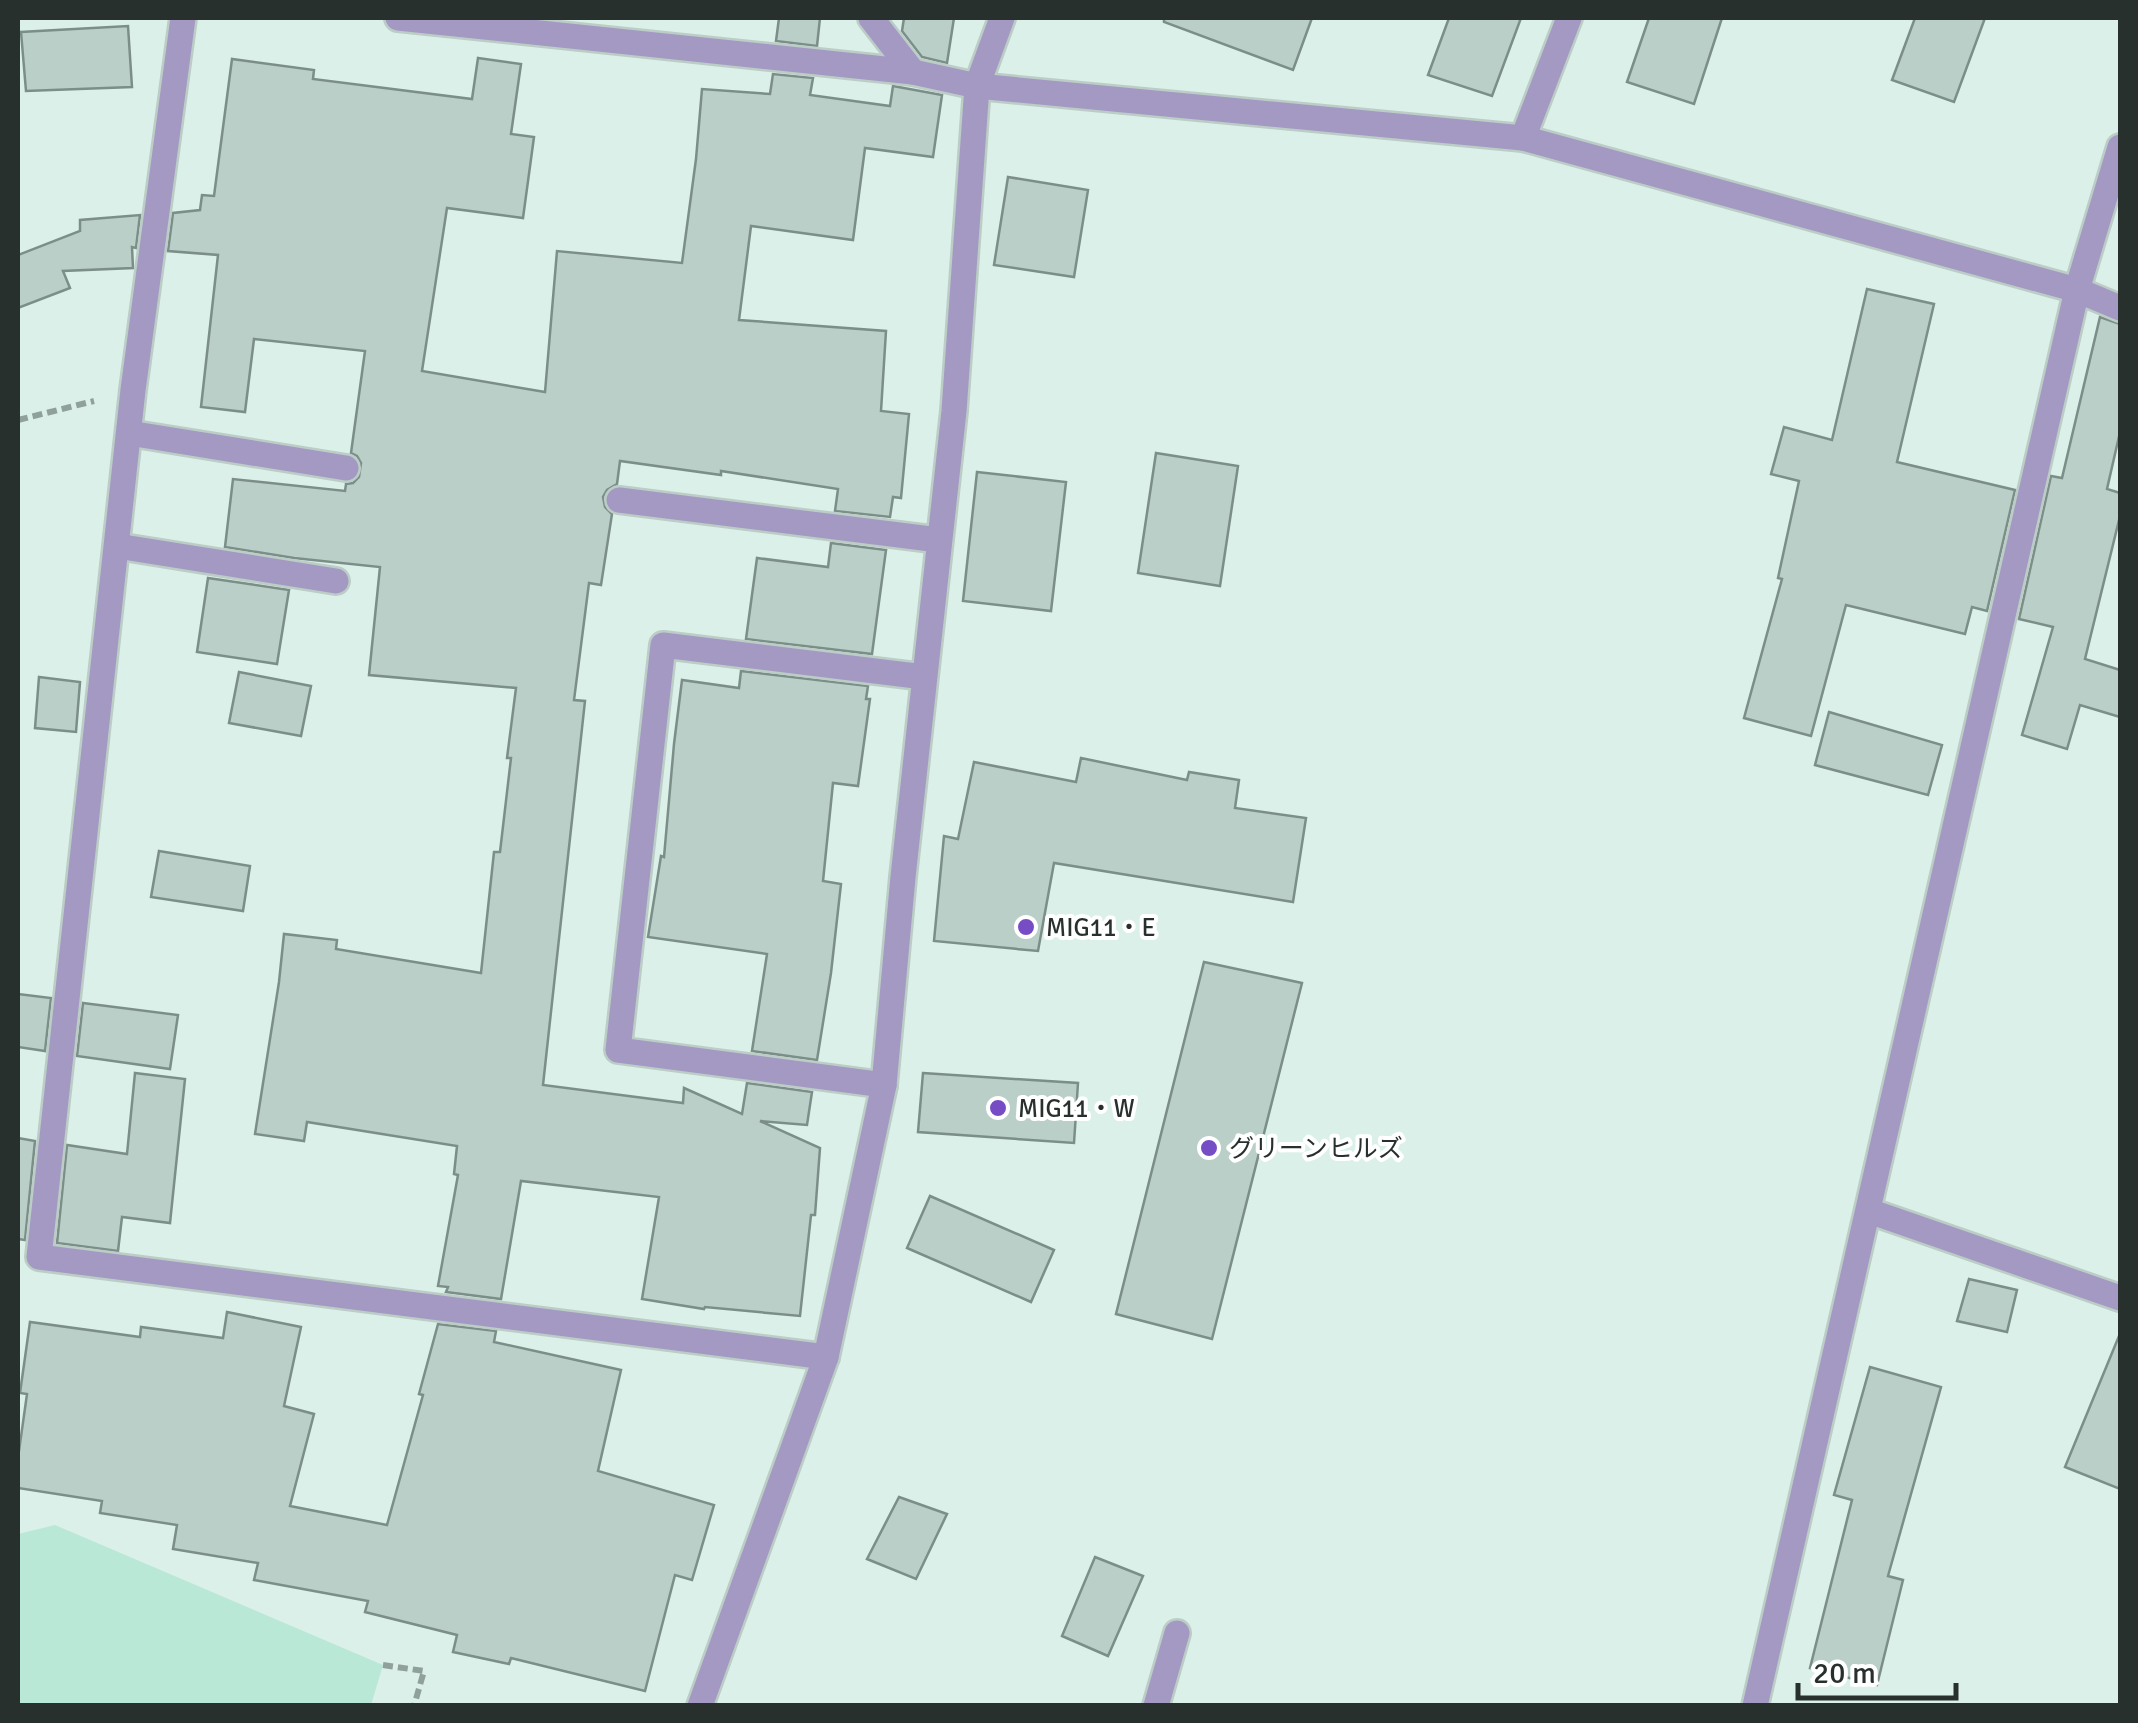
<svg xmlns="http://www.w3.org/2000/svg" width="2138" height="1723" viewBox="0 0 2138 1723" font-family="Signika,'Noto Sans JP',sans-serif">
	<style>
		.green { fill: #bae8d7 }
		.building { fill: #bacfc7; stroke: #7b8f88; stroke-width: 2.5 }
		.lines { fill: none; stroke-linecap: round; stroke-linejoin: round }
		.minor-casing { stroke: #bbcdc6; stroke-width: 30 }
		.path { stroke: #90a09a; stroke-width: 6; stroke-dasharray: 10 5; stroke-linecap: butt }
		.minor { stroke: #a399c2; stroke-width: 25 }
		.poi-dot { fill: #774dc6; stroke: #fff; stroke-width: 4 }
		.labels { text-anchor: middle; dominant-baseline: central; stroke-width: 8; stroke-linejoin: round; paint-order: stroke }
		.poi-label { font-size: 25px; fill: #28302d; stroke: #fff; text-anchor: start }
	</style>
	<rect width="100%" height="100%" fill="#dbf0e8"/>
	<!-- green -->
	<path class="green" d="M 55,1525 L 383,1665 L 371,1705 L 18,1705 L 18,1534 Z"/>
	<!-- building -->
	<g class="building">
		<path d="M 779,18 L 820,18 L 817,46 L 776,41 Z"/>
		<path d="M 904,18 L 954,18 L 947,63 L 922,57 L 902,31 Z"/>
		<path d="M 1164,18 L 1312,18 L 1293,70 L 1164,22 Z"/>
		<path d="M 1449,18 L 1521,18 L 1492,96 L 1428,75 Z"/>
		<path d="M 1649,18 L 1722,18 L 1694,104 L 1627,82 Z"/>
		<path d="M 1915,18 L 1985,18 L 1954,102 L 1892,80 Z"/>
		<path d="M 128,26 L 132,87 L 26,91 L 21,32 Z"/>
		<path d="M 478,58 L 521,64 L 511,134 L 534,137 L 523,218 L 447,208 L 422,371 L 545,392 L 557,251 L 682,263 L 696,159 L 702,89 L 770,94 L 773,74 L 813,78 L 810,95 L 890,106 L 893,86 L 942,95 L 933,157 L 865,148 L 853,240 L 751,226 L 739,320 L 886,331 L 881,411 L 909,414 L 901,498 L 893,497 L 890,517 L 835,511 L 838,489 L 721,471 L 721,475 L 620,461 L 617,484 L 607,490 L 603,497 L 605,507 L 612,514 L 601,585 L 589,583 L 574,700 L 585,701 L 543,1085 L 683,1103 L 684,1088 L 742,1114 L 747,1083 L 812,1092 L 807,1125 L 760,1121 L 820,1148 L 815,1215 L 811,1215 L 800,1316 L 705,1307 L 704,1309 L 642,1299 L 659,1197 L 521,1181 L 501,1299 L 446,1292 L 448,1287 L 438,1286 L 458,1175 L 454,1174 L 457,1146 L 307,1122 L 304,1141 L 255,1134 L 279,982 L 284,934 L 337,940 L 336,949 L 481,973 L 494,852 L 500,852 L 511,758 L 507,758 L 516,688 L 369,675 L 380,567 L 294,558 L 225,547 L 233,479 L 345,491 L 346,484 L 353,483 L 359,477 L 361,463 L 357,456 L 351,453 L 365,351 L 254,339 L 245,412 L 201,407 L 218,255 L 168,251 L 173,213 L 200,210 L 202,195 L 214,196 L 232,59 L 314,70 L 313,79 L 472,99 Z"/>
		<path d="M 1008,177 L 1088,190 L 1074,277 L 994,265 Z"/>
		<path d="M 140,215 L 136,248 L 132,247 L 133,268 L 63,271 L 70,288 L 18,308 L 18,255 L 80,231 L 80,220 Z"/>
		<path d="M 1867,289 L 1934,304 L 1897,462 L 2015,490 L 1987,611 L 1972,607 L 1965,634 L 1846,605 L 1811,736 L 1744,718 L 1782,579 L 1778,578 L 1799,481 L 1771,474 L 1784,427 L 1832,440 Z"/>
		<path d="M 2100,317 L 2120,324 L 2120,432 L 2107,489 L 2120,493 L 2120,516 L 2085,659 L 2120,670 L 2120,717 L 2080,705 L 2067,749 L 2022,735 L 2053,627 L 2019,619 L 2051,476 L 2062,478 Z"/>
		<path d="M 1156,453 L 1238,466 L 1220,586 L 1138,573 Z"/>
		<path d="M 977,472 L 1066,482 L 1051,611 L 963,601 Z"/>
		<path d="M 831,543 L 886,550 L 872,654 L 746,639 L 757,558 L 828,567 Z"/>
		<path d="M 208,578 L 289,590 L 277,664 L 197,652 Z"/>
		<path d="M 741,671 L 868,686 L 866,699 L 870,699 L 858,786 L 833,783 L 823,881 L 841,884 L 831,973 L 817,1060 L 752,1051 L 767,954 L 648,937 L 661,856 L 664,857 L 674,744 L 682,680 L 739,688 Z"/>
		<path d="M 239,672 L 311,686 L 301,736 L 229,723 Z"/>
		<path d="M 39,677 L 80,682 L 76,732 L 35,728 Z"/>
		<path d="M 1829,712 L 1942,745 L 1928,795 L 1815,765 Z"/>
		<path d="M 1081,758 L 1187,780 L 1189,772 L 1239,780 L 1235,808 L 1306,818 L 1293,902 L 1054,863 L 1038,951 L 934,941 L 944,836 L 958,839 L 974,762 L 1076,782 Z"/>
		<path d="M 159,851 L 250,866 L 243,911 L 151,897 Z"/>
		<path d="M 1204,962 L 1302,983 L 1212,1339 L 1116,1314 Z"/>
		<path d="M 18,994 L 51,998 L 45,1051 L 18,1047 Z"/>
		<path d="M 83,1003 L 178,1015 L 170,1069 L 77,1056 Z"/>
		<path d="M 135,1073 L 185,1079 L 170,1223 L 122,1217 L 118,1251 L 57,1243 L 67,1145 L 127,1154 Z"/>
		<path d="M 923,1073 L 1078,1083 L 1074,1143 L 918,1132 Z"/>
		<path d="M 18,1138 L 35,1141 L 25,1240 L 18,1239 Z"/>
		<path d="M 930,1196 L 1054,1250 L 1031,1302 L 907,1248 Z"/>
		<path d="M 1969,1279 L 2017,1290 L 2007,1332 L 1957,1321 Z"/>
		<path d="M 227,1312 L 301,1327 L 284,1406 L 314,1414 L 290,1506 L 387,1525 L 423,1395 L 419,1394 L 438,1324 L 496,1331 L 494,1342 L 621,1370 L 598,1471 L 714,1505 L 692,1580 L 675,1575 L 645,1691 L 511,1658 L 509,1664 L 453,1652 L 457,1635 L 365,1612 L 368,1601 L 254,1580 L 258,1563 L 173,1549 L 177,1525 L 100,1513 L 102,1501 L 18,1488 L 18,1458 L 27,1394 L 20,1393 L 30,1322 L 140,1337 L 141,1327 L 223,1338 Z"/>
		<path d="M 2119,1336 L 2120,1336 L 2120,1489 L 2065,1467 Z"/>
		<path d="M 1870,1367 L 1941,1387 L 1888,1576 L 1903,1580 L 1877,1685 L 1810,1668 L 1852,1500 L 1834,1495 Z"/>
		<path d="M 899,1497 L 947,1514 L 916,1579 L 867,1559 Z"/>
		<path d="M 1095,1557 L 1143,1576 L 1108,1656 L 1062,1636 Z"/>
	</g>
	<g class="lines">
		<!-- minor casing -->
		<g class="minor-casing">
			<g id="minor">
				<path d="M 183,18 L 133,390 L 39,1257 L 826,1357"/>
				<path d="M 398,18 L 913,72 L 977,86 L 1523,138 L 2077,290 L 2120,308"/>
				<path d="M 871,18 L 913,72"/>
				<path d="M 1523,138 L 1569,18"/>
				<path d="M 129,433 L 346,468"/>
				<path d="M 619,500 L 939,540"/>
				<path d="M 117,546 L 336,581"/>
				<path d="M 884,1085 L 618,1050 L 663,645 L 924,677"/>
				<path d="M 1869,1211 L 2120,1298"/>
				<path d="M 700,1706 L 826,1357 L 884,1085 L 903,877 L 954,411 L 977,86 L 1002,18"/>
				<path d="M 1156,1706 L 1177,1633"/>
				<path d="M 1755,1706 L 2077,290 L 2120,147"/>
			</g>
		</g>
		<!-- path -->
		<g class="path">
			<path d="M 18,420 L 94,401"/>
			<path d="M 383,1665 L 424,1671 L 414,1706"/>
		</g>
		<!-- minor -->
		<use href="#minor" class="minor"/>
	</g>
	<!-- markers -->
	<g class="poi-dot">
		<circle cx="1026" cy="927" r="10"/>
		<circle cx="998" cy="1108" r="10"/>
		<circle cx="1209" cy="1148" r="10"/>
	</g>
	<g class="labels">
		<!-- poi labels -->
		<g class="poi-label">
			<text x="1046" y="927">MIG11・E</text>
			<text x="1018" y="1108">MIG11・W</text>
			<text x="1229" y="1148">グリーンヒルズ</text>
		</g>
	</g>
	<!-- border -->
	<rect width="2138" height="1723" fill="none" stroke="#28302d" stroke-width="40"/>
	<!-- scale -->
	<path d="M1798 1683v15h158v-15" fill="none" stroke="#28302d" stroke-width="5"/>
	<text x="1813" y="1683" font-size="30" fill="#28302d" stroke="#ffffff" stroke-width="8" paint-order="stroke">20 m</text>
</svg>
